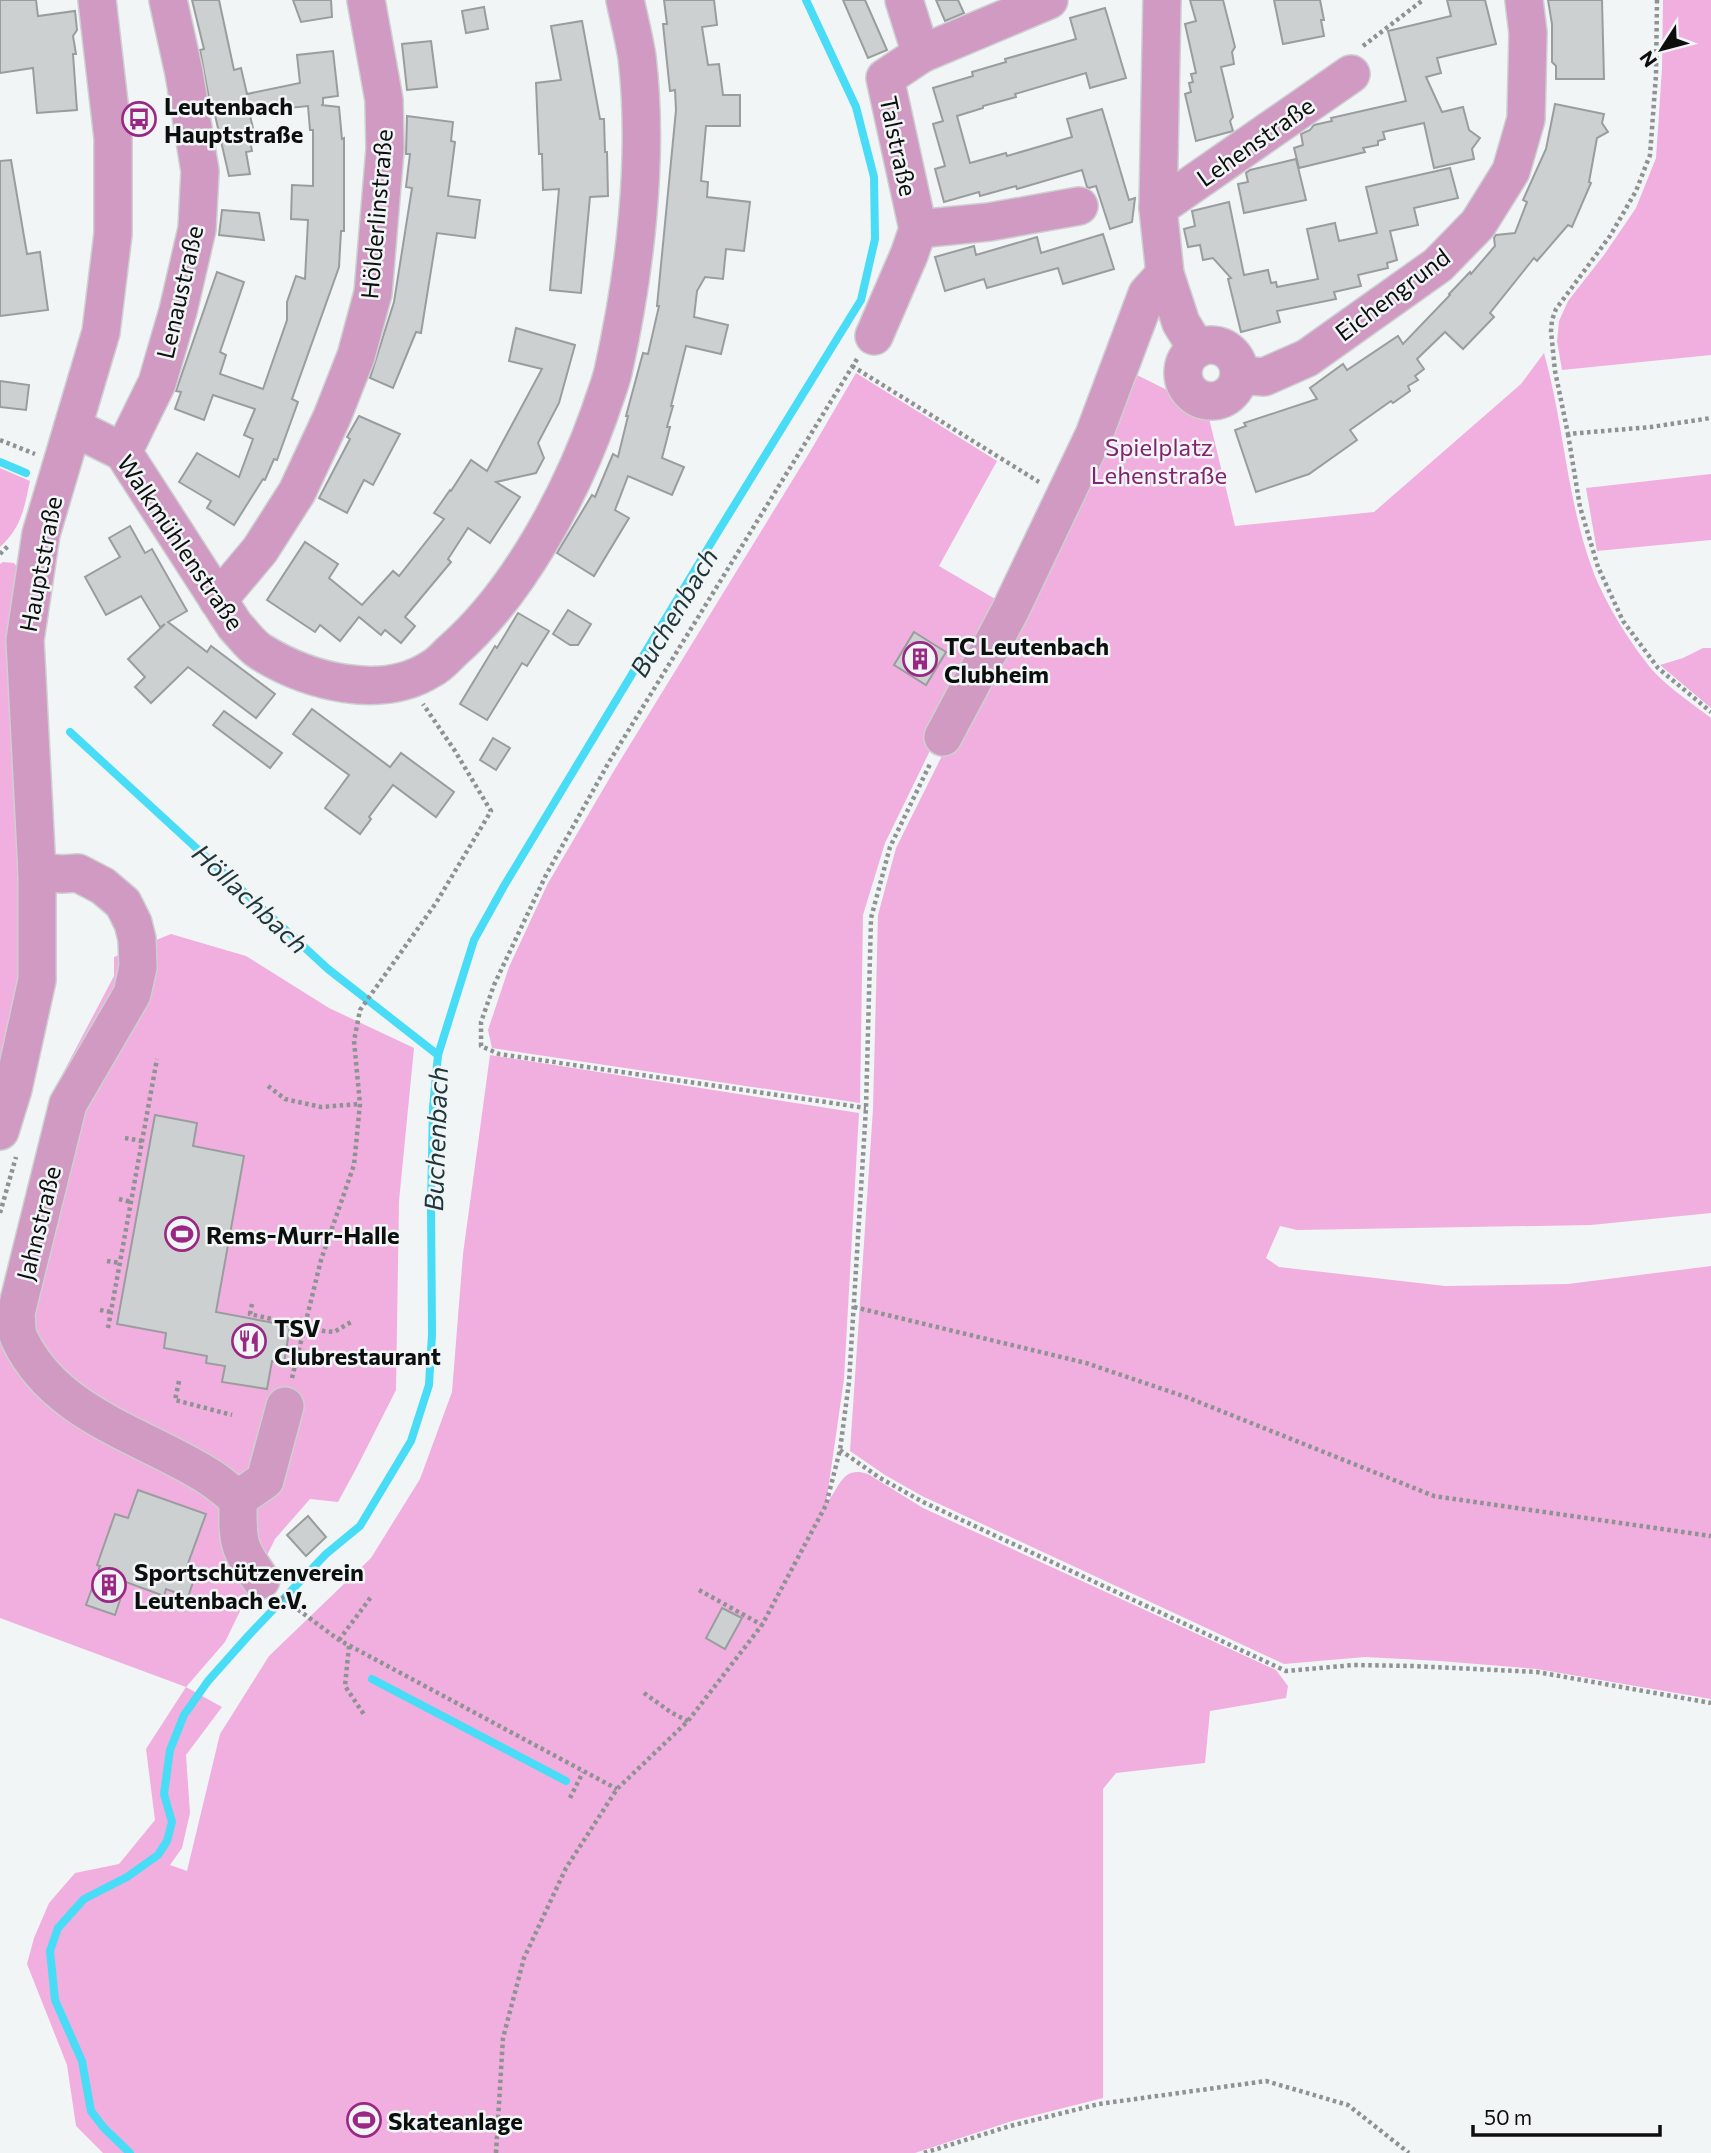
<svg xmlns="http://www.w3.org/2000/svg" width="1711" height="2153" viewBox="0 0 1711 2153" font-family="Commissioner,sans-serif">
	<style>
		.green { fill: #f0afde }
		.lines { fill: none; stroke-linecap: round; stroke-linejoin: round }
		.stream { stroke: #48dcf7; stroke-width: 8 }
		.building { fill: #cdd0d1; stroke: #9a9d9e; stroke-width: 2 }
		.minor-casing { stroke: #cdd0d1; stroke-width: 40 }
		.path { stroke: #8f9293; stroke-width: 4.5; stroke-dasharray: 3.5 3.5; stroke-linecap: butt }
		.minor { stroke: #d19ac2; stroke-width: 37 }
		.labels { text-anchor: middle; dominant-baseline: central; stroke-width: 5; stroke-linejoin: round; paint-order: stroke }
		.poi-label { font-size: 24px; font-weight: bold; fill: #0d0e0e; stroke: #f1f5f6; text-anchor: start }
		.street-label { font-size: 24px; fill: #0d0e0e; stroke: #f1f5f6 }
		.park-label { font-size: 24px; fill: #832270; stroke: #f1f5f6 }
		.water-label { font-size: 26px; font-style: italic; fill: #1e363b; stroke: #f1f5f6 }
	</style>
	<rect width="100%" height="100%" fill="#f1f5f6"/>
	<!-- green -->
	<g class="green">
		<path d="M 1663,0 L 1711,0 L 1711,355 L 1562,370 L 1557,341 L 1559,321 L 1568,301 L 1604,255 L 1636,208 L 1656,158 L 1662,69 Z"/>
		<path d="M 1544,353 C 1564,424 1567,502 1593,571 C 1605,603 1634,650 1657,675 C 1673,691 1693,704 1711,718 L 1711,1213 L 1591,1225 L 1297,1230 L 1280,1226 L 1266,1258 L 1279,1267 L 1445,1286 L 1568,1284 L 1711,1266 L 1711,1699 L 1537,1669 L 1440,1661 L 1365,1657 L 1284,1664 L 922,1496 L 885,1475 L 850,1451 L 873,1109 L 878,915 L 896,848 L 1133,373 L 1207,410 L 1235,526 L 1374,512 L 1521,384 Z"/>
		<path d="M 856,373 L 997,461 L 939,566 L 1002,603 L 885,843 L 863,915 L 860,1103 L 492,1048 L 488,1030 L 509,967 L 547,885 L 615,769 L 811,450 Z"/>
		<path d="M 0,468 L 30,481 C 24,508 22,527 0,547 Z"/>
		<path d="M 1711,474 L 1711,540 L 1597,551 L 1586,488 Z"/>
		<path d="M 3,562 L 14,563 L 18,568 L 23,982 L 0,1082 L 0,564 Z"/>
		<path d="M 1703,648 L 1711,648 L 1711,708 L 1660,665 L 1683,658 Z"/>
		<path d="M 171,934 L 246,956 L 329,1008 L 414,1048 L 399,1201 L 396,1390 L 357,1467 L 338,1502 L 310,1499 L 275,1539 L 225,1642 L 186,1687 L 222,1707 L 186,1755 L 190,1813 L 182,1848 L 170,1865 L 187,1871 L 220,1734 L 269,1656 L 371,1558 L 420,1479 L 452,1392 L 463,1254 L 490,1055 L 859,1113 L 844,1379 L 826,1504 C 840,1487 842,1465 868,1474 L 923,1508 L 1276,1670 L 1288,1686 L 1286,1698 L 1210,1711 L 1205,1763 L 1116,1773 L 1103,1789 L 1103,2098 L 1012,2121 L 915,2153 L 103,2153 L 76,2126 L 67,2065 L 27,1964 L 34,1938 L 49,1903 L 75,1873 L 119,1864 L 155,1820 L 146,1749 L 186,1687 L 0,1618 L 0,1315 L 10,1256 L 53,1092 L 114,976 L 114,957 Z"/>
	</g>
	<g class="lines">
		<!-- stream -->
		<g class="stream">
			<path d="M 0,462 L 26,473"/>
			<path d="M 70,732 L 328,969 L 438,1055"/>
			<path d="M 372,1679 L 566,1781"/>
			<path d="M 130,2153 L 104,2128 L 91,2111 L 82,2061 L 55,2000 L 50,1951 L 58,1928 L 84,1899 L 127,1877 L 158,1855 L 167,1841 L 172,1822 L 164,1794 L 170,1750 L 184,1715 L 208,1681 L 249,1635 L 326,1554 L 360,1526 L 411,1441 L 429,1385 L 432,1334 L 431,1203 L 433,1107 L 438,1055 L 474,940 L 504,886 L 716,535 L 861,300 L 875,239 L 874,177 L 856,107 L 806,0"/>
		</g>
	</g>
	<!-- building -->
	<g class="building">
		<path d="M 0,0 L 36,0 L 38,16 L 75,11 L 77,30 L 73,36 L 76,54 L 73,54 L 77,110 L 37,113 L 33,68 L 0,73 Z"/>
		<path d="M 192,0 L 219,0 L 234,70 L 241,68 L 247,94 L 300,83 L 297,55 L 333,51 L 338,96 L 323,98 L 323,105 L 321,105 L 339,107 L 342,139 L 344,138 L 344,231 L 341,231 L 339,267 L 292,399 L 298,402 L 277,460 L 274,459 L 265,480 L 263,479 L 234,525 L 207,508 L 211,501 L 179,482 L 197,453 L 239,477 L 253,439 L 244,435 L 255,409 L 213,395 L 204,420 L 175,409 L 181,392 L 176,391 L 217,272 L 244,282 L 220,352 L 226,355 L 220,374 L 263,389 L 287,320 L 287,302 L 296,276 L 305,279 L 308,220 L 291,219 L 292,185 L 313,186 L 313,130 L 310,130 L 308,106 L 249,112 L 253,128 L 248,130 L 252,151 L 246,152 L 250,174 L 229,176 L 215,115 L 212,115 L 200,50 L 204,49 Z"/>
		<path d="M 293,0 L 331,0 L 332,17 L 301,22 Z"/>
		<path d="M 664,0 L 714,0 L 717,25 L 702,27 L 708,65 L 719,64 L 723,95 L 740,95 L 740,126 L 706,126 L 701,181 L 708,182 L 707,197 L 750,202 L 744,251 L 726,249 L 723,279 L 705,277 L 697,291 L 694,317 L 728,325 L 721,354 L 686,346 L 671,406 L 673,406 L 667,427 L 670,427 L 662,458 L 684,467 L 672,495 L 628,476 L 615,510 L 629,518 L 594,576 L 557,553 L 592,495 L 595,497 L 613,454 L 618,457 L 628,416 L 626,416 L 643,353 L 648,354 L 659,306 L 657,306 L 676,110 L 675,90 L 670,91 L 663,24 L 667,24 Z"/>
		<path d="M 843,0 L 865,0 L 887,50 L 868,58 Z"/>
		<path d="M 936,0 L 958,0 L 964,13 L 945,21 Z"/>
		<path d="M 1190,0 L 1223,0 L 1235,47 L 1232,52 L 1234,64 L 1221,67 L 1233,117 L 1230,121 L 1233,131 L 1196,141 L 1185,94 L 1191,92 L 1189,83 L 1193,82 L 1191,74 L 1196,73 L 1185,24 L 1196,21 Z"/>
		<path d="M 1274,0 L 1320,0 L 1324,20 L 1321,20 L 1324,36 L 1283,44 Z"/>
		<path d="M 1447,0 L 1485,0 L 1496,44 L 1437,58 L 1441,73 L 1426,77 L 1442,112 L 1463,107 L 1469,130 L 1480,138 L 1472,149 L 1474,159 L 1434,168 L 1424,123 L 1383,132 L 1385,139 L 1378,141 L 1378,145 L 1363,148 L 1365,152 L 1299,168 L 1294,148 L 1303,145 L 1301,134 L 1310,130 L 1314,125 L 1332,121 L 1331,118 L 1406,101 L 1388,31 L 1451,16 Z"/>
		<path d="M 1548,0 L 1602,0 L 1604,79 L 1556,79 L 1556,66 L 1552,62 L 1552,24 Z"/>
		<path d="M 484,7 L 488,29 L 466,33 L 462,11 Z"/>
		<path d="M 1105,8 L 1126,78 L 1090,88 L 1086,73 L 1015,94 L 1016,97 L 983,106 L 983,108 L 957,116 L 970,163 L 1006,153 L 1007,156 L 1072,137 L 1067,119 L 1102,109 L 1129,200 L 1135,198 L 1132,222 L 1110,229 L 1096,186 L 1089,188 L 1087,187 L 1082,170 L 1017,189 L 1016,186 L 980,196 L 979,192 L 944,202 L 935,169 L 945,166 L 933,124 L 943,121 L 933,88 L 973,76 L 972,72 L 1006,62 L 1005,59 L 1076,39 L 1070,18 Z"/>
		<path d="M 582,21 L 600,119 L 604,119 L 605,152 L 607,152 L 608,196 L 590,197 L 581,293 L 550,290 L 559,189 L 543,190 L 542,154 L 539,154 L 536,83 L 561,80 L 551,26 Z"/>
		<path d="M 431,41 L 437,87 L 407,90 L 402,44 Z"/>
		<path d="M 1555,104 L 1604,114 L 1602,123 L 1608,132 L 1597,138 L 1589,182 L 1591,183 L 1572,227 L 1568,225 L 1537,261 L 1534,258 L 1490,313 L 1494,317 L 1463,349 L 1445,332 L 1417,359 L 1424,369 L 1415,376 L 1418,380 L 1408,386 L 1410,391 L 1393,403 L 1391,401 L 1350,430 L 1357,440 L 1309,474 L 1256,492 L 1235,430 L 1246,426 L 1244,423 L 1317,399 L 1310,388 L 1343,364 L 1347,370 L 1398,336 L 1403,344 L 1450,295 L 1449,294 L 1470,272 L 1471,274 L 1495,246 L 1494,238 L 1496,235 L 1515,233 L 1527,202 L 1523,200 L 1546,149 Z"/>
		<path d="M 407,116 L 453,122 L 451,141 L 455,142 L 448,196 L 480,200 L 475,238 L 437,233 L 421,333 L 416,332 L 393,388 L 370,378 L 394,302 L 412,188 L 406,187 L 410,154 L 406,154 Z"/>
		<path d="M 1296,159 L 1306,200 L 1244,213 L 1238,184 L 1248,182 L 1246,173 L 1250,170 Z"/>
		<path d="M 11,160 L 27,254 L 40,252 L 48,310 L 0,316 L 0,161 Z"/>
		<path d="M 1450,168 L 1458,198 L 1414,208 L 1418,225 L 1390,231 L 1397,260 L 1387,263 L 1388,268 L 1358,275 L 1361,286 L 1334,292 L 1336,299 L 1277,311 L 1280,322 L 1241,332 L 1228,279 L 1231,278 L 1213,258 L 1203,260 L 1200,245 L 1188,247 L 1184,229 L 1195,226 L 1192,211 L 1229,202 L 1244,275 L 1268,270 L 1271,283 L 1276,282 L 1277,287 L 1318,279 L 1307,229 L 1335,223 L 1339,241 L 1377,233 L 1366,187 Z"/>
		<path d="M 222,210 L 259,213 L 264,240 L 219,235 Z"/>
		<path d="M 1103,234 L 1114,269 L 1063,284 L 1058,268 L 987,288 L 984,279 L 945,291 L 935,257 L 974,246 L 976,255 L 1037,237 L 1041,253 Z"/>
		<path d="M 516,328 L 575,345 L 559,403 L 538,443 L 544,458 L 536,473 L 496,482 L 520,497 L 490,543 L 468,528 L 448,559 L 451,562 L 405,617 L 415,626 L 401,643 L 385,630 L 381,635 L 359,617 L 340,641 L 320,625 L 315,632 L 267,600 L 305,542 L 338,564 L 329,578 L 362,605 L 393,571 L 399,576 L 444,519 L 434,513 L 450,490 L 451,491 L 471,460 L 487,471 L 542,369 L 509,361 Z"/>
		<path d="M 0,381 L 29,385 L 26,410 L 0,407 Z"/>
		<path d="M 359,416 L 400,434 L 373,485 L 364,480 L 347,513 L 319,498 L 350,439 L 347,437 Z"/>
		<path d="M 130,526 L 145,553 L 152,549 L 187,611 L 168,622 L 207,652 L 211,646 L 275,694 L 256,718 L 188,667 L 151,703 L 135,687 L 145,677 L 128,659 L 165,624 L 160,627 L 141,596 L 106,615 L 85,577 L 120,557 L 109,538 Z"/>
		<path d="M 568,610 L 591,624 L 578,645 L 570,645 L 553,634 Z"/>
		<path d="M 518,613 L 549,631 L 527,666 L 522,663 L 487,720 L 460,704 L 495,646 L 497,648 Z"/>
		<path d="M 914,632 L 946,652 L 926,685 L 894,665 Z"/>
		<path d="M 312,709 L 390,767 L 401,753 L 454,792 L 436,817 L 393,785 L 369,817 L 371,819 L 360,834 L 325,808 L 349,775 L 293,734 Z"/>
		<path d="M 224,711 L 282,753 L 270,768 L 213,725 Z"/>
		<path d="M 493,738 L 510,748 L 496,770 L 480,760 Z"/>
		<path d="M 155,1115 L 197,1123 L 193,1146 L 244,1156 L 216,1312 L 290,1326 L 284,1363 L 272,1361 L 267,1389 L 222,1382 L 225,1366 L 206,1363 L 207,1356 L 164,1348 L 166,1333 L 117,1324 Z"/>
		<path d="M 138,1490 L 206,1514 L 186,1569 L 196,1573 L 188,1597 L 166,1589 L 164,1596 L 126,1582 L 115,1615 L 86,1605 L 100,1566 L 97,1565 L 115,1514 L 128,1518 Z"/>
		<path d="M 308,1516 L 326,1537 L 306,1556 L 287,1535 Z"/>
		<path d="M 722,1608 L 742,1618 L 725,1649 L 706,1638 Z"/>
	</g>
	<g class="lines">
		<!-- minor casing -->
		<g class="minor-casing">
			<g id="minor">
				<path d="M 1162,0 L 1158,208 L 1165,274 L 1181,323 L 1197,349"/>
				<path d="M 921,54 L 1049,0"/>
				<path d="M 1158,208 L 1351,74"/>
				<path d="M 918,229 L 989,222 L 1079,206"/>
				<path d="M 874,336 L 909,255 L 918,229 L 885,78 L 921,54 L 904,0"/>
				<circle cx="1211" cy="373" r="28"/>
				<path d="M 1239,375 L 1264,377 L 1307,358 L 1438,265 L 1478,224 L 1511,171 L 1526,119 L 1528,33 L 1524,0"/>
				<path d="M 73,427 L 123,452 L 235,626 C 243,634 251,646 261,652 C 308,681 381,701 431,669 C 439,665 445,658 451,652 C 518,594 571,494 600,412 C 604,399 610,385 613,372 C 635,273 649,158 637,57 C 634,38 629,19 625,0"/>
				<path d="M 123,452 L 157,383 L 178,311 L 197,229 L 200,171 L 184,73 L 168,0"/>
				<path d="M 218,600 L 260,550 L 297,492 L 332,417 L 356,356 L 373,293 L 385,149 L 384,100 L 366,0"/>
				<path d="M 943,737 L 1011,609 L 1094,435 L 1147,294 L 1165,274"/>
				<path d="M 37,872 L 62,874 L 78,873 L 103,886 L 123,903 L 133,923 L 137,939 L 138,967 L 132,994 L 68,1104 L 16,1313 C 17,1322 16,1333 20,1340 C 56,1415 143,1435 208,1476 C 219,1483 228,1491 238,1499"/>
				<path d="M 0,1131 L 13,1089 L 37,980 L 37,872 L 25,640 L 41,534 L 101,332 L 113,234 L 113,138 L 97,0"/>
				<path d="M 238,1499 L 265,1480 L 285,1406"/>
				<path d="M 238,1499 C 238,1542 236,1545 261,1580"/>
			</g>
		</g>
		<!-- path -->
		<g class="path">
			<path d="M 1657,0 L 1656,75 L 1650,155 L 1636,191 L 1610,236 L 1556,309 L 1552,320 L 1551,331 L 1555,371 L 1568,434 L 1651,427 L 1711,418"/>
			<path d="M 1363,46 L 1423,0"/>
			<path d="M 857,359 L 609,762 L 546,875 L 494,985 L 481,1022 L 481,1046 L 499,1054 L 866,1108"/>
			<path d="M 852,366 L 1039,482"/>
			<path d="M 1568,434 L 1580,507 L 1598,567 L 1623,621 L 1658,668 L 1711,712"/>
			<path d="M 0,440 L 35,454"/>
			<path d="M 0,554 L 9,545"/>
			<path d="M 268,1086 L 285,1099 L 321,1107 L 360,1104"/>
			<path d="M 125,1138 L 142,1141"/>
			<path d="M 119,1199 L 131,1202"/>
			<path d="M 0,1213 L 16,1157"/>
			<path d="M 107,1261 L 120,1263"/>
			<path d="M 252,1304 L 250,1314 L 324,1331 L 334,1332 L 351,1322"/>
			<path d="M 854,1307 L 1086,1363 L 1186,1397 L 1434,1496 L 1711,1536"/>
			<path d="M 100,1310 L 111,1312"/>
			<path d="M 108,1328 L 157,1059"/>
			<path d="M 292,1378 L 321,1260 L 354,1165 L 360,1104 L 354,1041 L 360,1010 L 436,903 L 491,811 L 455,751 L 423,704"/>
			<path d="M 179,1381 L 175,1400 L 232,1415"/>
			<path d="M 840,1450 L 880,1478 L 923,1502 L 1286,1671 L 1354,1665 L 1412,1666 L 1537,1672 L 1711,1703"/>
			<path d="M 699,1590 L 762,1625"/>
			<path d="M 281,1597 L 339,1640 L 617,1789"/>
			<path d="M 339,1640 L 371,1597"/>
			<path d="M 349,1646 L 345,1686 L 365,1716"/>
			<path d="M 644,1693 L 672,1713 L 688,1721"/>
			<path d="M 570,1798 L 583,1772"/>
			<path d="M 496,2153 L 503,2038 L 524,1958 L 566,1868 L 617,1789 L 688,1721 L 762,1625 L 826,1505 L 840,1450 L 849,1382 L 866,1108 L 871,918 L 890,847 L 931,762"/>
			<path d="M 924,2153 L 1010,2126 L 1099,2104 L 1266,2081 L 1348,2105 L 1409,2153"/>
		</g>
		<!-- minor -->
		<use href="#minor" class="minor"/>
	</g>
	<!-- icons -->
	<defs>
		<g id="bus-ring" transform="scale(1.75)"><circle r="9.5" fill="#f1f5f6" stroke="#9a2784" stroke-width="1.5"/><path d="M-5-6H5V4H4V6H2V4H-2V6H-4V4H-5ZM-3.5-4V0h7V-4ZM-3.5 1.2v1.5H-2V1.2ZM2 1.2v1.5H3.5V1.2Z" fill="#9a2784"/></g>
		<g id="building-ring" transform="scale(1.75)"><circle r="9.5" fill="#f1f5f6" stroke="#9a2784" stroke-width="1.5"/><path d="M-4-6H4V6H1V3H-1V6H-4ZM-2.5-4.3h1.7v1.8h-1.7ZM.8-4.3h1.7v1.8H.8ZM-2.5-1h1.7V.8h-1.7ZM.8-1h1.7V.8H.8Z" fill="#9a2784"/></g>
		<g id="stadium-ring" transform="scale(1.75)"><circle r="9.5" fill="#f1f5f6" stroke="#9a2784" stroke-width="1.5"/><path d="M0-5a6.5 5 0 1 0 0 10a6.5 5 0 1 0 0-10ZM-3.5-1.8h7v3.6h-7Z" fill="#9a2784"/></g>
		<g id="restaurant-ring" transform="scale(1.75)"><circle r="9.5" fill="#f1f5f6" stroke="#9a2784" stroke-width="1.5"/><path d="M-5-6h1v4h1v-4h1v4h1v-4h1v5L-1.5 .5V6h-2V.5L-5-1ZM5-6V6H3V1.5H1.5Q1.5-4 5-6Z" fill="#9a2784"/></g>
	</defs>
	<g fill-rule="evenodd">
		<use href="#bus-ring" x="139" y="119"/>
		<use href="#building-ring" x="920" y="659"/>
		<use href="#stadium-ring" x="182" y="1234"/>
		<use href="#restaurant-ring" x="249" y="1341"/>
		<use href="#building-ring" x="109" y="1585"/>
		<use href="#stadium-ring" x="364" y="2120"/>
	</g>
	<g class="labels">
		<!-- poi labels -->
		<g class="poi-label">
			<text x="164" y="105">Leutenbach<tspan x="164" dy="28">Hauptstraße</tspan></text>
			<text x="944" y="645">TC Leutenbach<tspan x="944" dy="28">Clubheim</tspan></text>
			<text x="206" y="1234">Rems-Murr-Halle</text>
			<text x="274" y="1327">TSV<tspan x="274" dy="28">Clubrestaurant</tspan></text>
			<text x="134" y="1571">Sportschützenverein<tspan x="134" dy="28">Leutenbach e.V.</tspan></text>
			<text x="388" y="2120">Skateanlage</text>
		</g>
		<!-- street labels -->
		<g class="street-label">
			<text transform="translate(1255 141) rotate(-35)">Lehenstraße</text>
			<text transform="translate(899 146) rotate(78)">Talstraße</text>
			<text transform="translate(376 214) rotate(-85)">Hölderlinstraße</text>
			<text transform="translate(179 292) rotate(-77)">Lenaustraße</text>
			<text transform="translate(1392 294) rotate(-37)">Eichengrund</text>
			<text transform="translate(181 542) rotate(56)">Walkmühlenstraße</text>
			<text transform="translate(40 564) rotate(-79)">Hauptstraße</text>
			<text transform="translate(38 1223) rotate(-76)">Jahnstraße</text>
		</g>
		<!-- park labels -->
		<g class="park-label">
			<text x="1159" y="446">Spielplatz<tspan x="1159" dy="28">Lehenstraße</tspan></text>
		</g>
		<!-- water labels -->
		<g class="water-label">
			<text transform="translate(673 612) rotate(-59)">Buchenbach</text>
			<text transform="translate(251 898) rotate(43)">Höllachbach</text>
			<text transform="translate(435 1139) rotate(-88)">Buchenbach</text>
		</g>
	</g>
	<!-- north arrow -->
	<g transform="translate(1662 49) rotate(234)" stroke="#f1f5f6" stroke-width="5" paint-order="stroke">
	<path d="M0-5L12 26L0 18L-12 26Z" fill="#0d0e0e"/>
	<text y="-10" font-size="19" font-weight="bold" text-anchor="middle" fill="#0d0e0e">N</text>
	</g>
	<!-- scale -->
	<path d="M1473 2125v10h187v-10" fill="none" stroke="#0d0e0e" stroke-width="3.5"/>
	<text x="1484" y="2125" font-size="21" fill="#0d0e0e" stroke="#f1f5f6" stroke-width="5" paint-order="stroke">50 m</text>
</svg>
